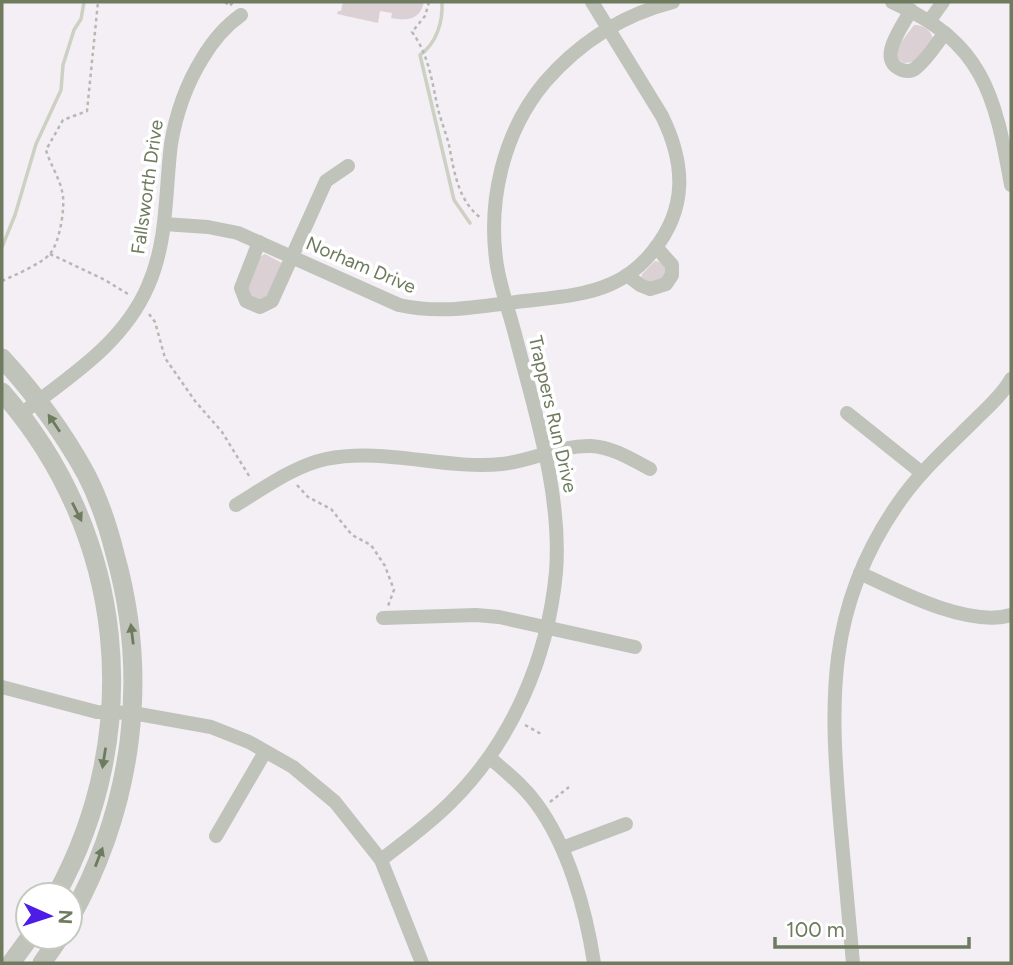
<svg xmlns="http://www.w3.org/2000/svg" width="1013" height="965" viewBox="0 0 1013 965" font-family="Figtree,sans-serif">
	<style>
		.green { fill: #dbd0d4 }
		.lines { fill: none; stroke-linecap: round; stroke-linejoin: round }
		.stream { stroke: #ccd1c3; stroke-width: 3.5 }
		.path { stroke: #b6b9b2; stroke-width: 2.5; stroke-dasharray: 3.5 3.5; stroke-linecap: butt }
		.minor { stroke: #bfc3ba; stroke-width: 14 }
		.tertiary { stroke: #bfc3ba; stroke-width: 19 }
		.oneway { fill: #6e7b5e }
		.labels { text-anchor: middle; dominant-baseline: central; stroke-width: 7; stroke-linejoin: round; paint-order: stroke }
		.street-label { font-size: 19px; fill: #6e7b5e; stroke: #fff }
	</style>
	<rect width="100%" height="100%" fill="#f4eff4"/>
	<!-- green -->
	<g class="green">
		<path d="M 343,2 L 424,2 C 420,20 408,21 391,18 L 392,13 L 380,11 L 378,23 L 337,14 L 338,11 L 341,11 Z"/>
		<path d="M 914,25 C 922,24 932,31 933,39 L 914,62 L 904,63 L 898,59 L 896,49 Z"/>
		<path d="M 265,254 L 282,263 L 270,295 L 261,301 L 251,299 L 247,287 L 260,257 Z"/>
		<path d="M 655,261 L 661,262 L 665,266 L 665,276 L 656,284 L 641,278 L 642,274 Z"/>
	</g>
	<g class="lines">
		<!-- stream -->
		<g class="stream">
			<path d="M 442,2 C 443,21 437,43 420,55 L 454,200 L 470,223"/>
			<path d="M 2,247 L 15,215 L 36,144 L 61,90 L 63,65 L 74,30 L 81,19 L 84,2"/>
		</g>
		<!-- path -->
		<g class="path">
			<path d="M 225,2 L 230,6 L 233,2"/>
			<path d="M 429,2 L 425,16 L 412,32 C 429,55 432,82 438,109 C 441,121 446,133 449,145 C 454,171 458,201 481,218"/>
			<path d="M 50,254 L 105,280 L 128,294"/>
			<path d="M 2,281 C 15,275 41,264 50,254 C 60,242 66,205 62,191 C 59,177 50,164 46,150 L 63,120 L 87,111 L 98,2"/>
			<path d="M 149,314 L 155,322 L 165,358 L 195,401 L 222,432 L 251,479"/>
			<path d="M 297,485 L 308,497 L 331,509 L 352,535 L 371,545 L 385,566 L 394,590 L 388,606"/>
			<path d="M 525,725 L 543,735"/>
			<path d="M 550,802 L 569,787"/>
		</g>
		<!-- minor -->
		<g class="minor">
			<path d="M 892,2 C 983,42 995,94 1011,185"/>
			<path d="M 911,10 C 903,26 875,60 902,70 C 908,72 913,71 917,67 C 928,58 936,44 945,33"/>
			<path d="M 930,20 L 943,2"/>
			<path d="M 164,224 L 208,227 L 238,233 L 399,305 C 439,314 476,307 516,302 C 547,298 582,297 611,284 C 627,277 642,265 653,251 C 688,208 685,163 662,116 L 592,2"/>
			<path d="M 259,242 L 241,288 L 246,301 L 260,307 L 272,301 L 326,181 L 348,166"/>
			<path d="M 627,275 L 640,285 L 650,289 L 666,284 L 672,275 L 672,265 L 656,247"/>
			<path d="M 847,413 L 922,473"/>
			<path d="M 21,414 C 69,377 123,344 148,286 C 168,241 165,192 171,144 C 176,114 186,85 202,59 C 212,42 224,27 241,15"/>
			<path d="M 236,505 C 264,488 294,466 326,459 C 384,447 445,470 502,464 C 532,461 560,445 591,446 C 612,447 631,459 650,469"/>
			<path d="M 860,573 C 898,591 969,628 1011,615"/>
			<path d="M 383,618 L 476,615 L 499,617 L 635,647"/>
			<path d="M 2,687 L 97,712 L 133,713 L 211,727 L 249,742 L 293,767 L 335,802 L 381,860 L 422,963"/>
			<path d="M 490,758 C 506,772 523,785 536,803 C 568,846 586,910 594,963"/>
			<path d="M 216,836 L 265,752"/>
			<path d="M 562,848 L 626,824"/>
			<path d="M 381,860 C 404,842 429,824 450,803 C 512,742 548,658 556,572 C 562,495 535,412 516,338 C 510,314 501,290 497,266 C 487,202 503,132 545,82 C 579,43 622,15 673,2"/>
			<path d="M 853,963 C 849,916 844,868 840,820 C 830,701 826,608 897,505 C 919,472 949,446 976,419 C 988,407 1003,394 1011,379"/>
		</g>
		<!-- tertiary -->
		<g class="tertiary">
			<path d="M 2,358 C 34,393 63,432 86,474 C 99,499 108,526 115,554 C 150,678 133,806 70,919"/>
			<path d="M 2,392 C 126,533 146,731 56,895"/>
			<path d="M 11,963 L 30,937"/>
			<path d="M 42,963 L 60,937"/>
		</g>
	</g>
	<!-- one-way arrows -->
	<defs><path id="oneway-solid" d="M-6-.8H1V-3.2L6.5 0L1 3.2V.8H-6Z" transform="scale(1.75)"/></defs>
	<g class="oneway">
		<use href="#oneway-solid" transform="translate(54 423) rotate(-124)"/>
		<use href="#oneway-solid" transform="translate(77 512) rotate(63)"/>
		<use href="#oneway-solid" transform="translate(132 634) rotate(-97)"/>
		<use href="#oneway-solid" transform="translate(104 758) rotate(99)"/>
		<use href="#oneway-solid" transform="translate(99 857) rotate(-69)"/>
	</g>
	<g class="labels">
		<!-- street labels -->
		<g class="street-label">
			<text transform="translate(147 187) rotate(-82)">Fallsworth Drive</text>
			<text transform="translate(361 265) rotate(23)">Norham Drive</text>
			<text transform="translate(553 414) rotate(77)">Trappers Run Drive</text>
		</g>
	</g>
	<!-- border -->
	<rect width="1013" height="965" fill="none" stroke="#6e7b5e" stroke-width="7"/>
	<!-- north arrow -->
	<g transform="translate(49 916) rotate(93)"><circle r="33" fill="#ffffff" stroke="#c5cabf" stroke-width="2"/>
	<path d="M0-5L12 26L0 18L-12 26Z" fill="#4d1ce7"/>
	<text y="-10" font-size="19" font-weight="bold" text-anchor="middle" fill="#6e7b5e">N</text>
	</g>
	<!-- scale -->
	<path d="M775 937v10h194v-10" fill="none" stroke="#6e7b5e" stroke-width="3.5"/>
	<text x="786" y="937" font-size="21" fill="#6e7b5e" stroke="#ffffff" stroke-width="5" paint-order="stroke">100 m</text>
</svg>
